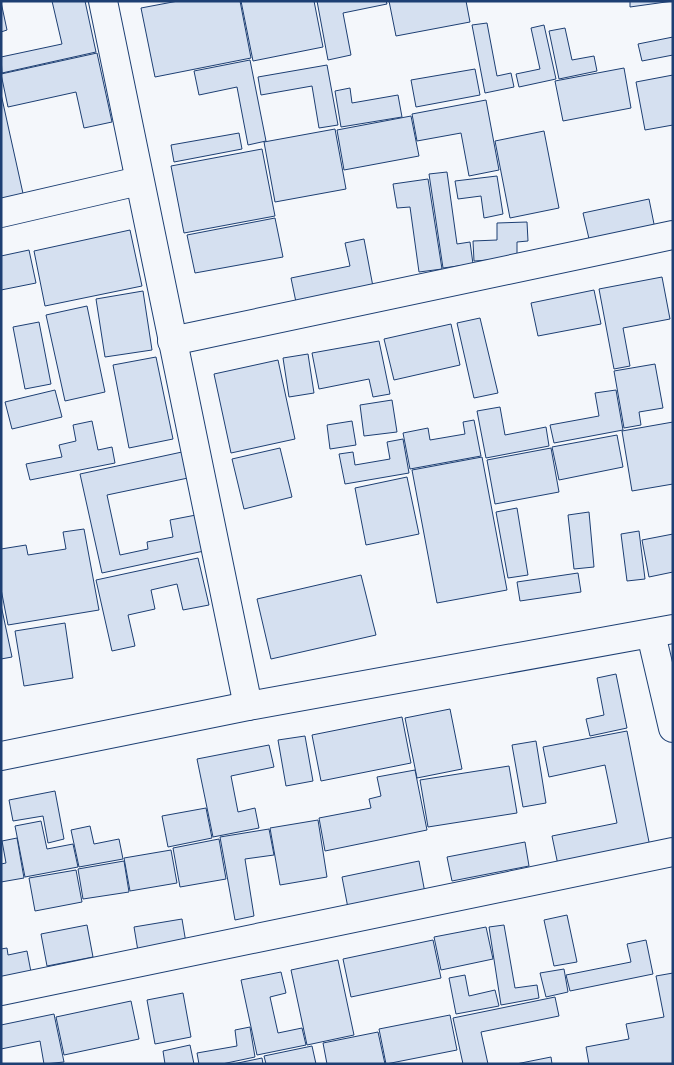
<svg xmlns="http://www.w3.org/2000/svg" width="674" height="1065" viewBox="0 0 674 1065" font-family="Mulish,sans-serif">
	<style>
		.building { fill: #d5e0f0; stroke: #1d3f73 }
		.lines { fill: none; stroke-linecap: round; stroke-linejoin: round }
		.minor-casing { stroke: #1d3f73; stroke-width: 30 }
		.minor { stroke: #f4f7fb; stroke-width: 28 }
	</style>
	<rect width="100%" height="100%" fill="#f4f7fb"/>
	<!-- building -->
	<g class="building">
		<path d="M 52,1 L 85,1 L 96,52 L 2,73 L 1,57 L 62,44 Z"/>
		<path d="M 178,1 L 240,1 L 251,58 L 155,77 L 141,8 Z"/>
		<path d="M 241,1 L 314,1 L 323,47 L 253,61 Z"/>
		<path d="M 317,1 L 386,1 L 387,4 L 343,13 L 351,55 L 328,60 Z"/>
		<path d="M 389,1 L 466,1 L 470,22 L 396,36 Z"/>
		<path d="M 630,1 L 673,1 L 630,7 Z"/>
		<path d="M 1,2 L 7,30 L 1,32 Z"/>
		<path d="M 487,23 L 497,76 L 511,73 L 514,87 L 485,93 L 472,25 Z"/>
		<path d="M 544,25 L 556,79 L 519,87 L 516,74 L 540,69 L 531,28 Z"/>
		<path d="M 565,28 L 572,60 L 594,56 L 597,71 L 559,79 L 549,31 Z"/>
		<path d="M 673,37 L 673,55 L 642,61 L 638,44 Z"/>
		<path d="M 97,53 L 112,122 L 84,128 L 76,92 L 8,107 L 1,74 Z"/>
		<path d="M 250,60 L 266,141 L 248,145 L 237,87 L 199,95 L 194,71 Z"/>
		<path d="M 327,65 L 338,125 L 319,128 L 312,86 L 261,95 L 258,77 Z"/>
		<path d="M 624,68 L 631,108 L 563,121 L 555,81 Z"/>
		<path d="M 475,69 L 480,95 L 416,107 L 411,80 Z"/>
		<path d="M 673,75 L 673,125 L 645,130 L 636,82 Z"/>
		<path d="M 350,88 L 352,103 L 398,95 L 402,117 L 341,127 L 335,91 Z"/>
		<path d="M 1,94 L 24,198 L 1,203 Z"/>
		<path d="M 486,100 L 499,170 L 469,176 L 461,133 L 417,141 L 412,114 Z"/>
		<path d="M 411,116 L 419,156 L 344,170 L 337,130 Z"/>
		<path d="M 335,129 L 346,189 L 275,202 L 264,142 Z"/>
		<path d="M 544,131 L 559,208 L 510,218 L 495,141 Z"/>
		<path d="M 239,133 L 242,149 L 174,162 L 171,145 Z"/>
		<path d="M 262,149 L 275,216 L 184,233 L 171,166 Z"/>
		<path d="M 447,172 L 457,244 L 470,242 L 473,264 L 443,268 L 429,174 Z"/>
		<path d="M 497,176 L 503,214 L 484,218 L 481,196 L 458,199 L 455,181 Z"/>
		<path d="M 428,179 L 442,269 L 419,272 L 410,207 L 397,208 L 393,184 Z"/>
		<path d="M 649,199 L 655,229 L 590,243 L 583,213 Z"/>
		<path d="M 275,218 L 283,257 L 195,273 L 187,235 Z"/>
		<path d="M 527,222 L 528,241 L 517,242 L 517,258 L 474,261 L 473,241 L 497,240 L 497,223 Z"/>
		<path d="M 130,230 L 142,286 L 45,306 L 34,251 Z"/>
		<path d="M 364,239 L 374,292 L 297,307 L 291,278 L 350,266 L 345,243 Z"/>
		<path d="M 29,250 L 36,283 L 1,290 L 1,256 Z"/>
		<path d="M 662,277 L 670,319 L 623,328 L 630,366 L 614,369 L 599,289 Z"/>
		<path d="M 594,290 L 601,324 L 538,336 L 531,303 Z"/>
		<path d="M 143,291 L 152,350 L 105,357 L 96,299 Z"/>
		<path d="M 87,306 L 105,392 L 65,401 L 46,315 Z"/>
		<path d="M 480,318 L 498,393 L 474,398 L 457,323 Z"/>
		<path d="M 39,322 L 51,384 L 25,389 L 13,327 Z"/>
		<path d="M 451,324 L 460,365 L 394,380 L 384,339 Z"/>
		<path d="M 379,341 L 390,394 L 373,397 L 369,379 L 319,389 L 312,353 Z"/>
		<path d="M 308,354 L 314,393 L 289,397 L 283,358 Z"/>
		<path d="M 156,357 L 173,439 L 129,448 L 113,365 Z"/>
		<path d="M 278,360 L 295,439 L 231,453 L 214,374 Z"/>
		<path d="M 655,364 L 663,408 L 639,412 L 641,425 L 624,428 L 614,371 Z"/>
		<path d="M 55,390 L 62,417 L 12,429 L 5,402 Z"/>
		<path d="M 616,390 L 623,430 L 554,443 L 550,425 L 599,416 L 595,393 Z"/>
		<path d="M 392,400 L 397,432 L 364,436 L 360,405 Z"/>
		<path d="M 500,407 L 505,435 L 546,427 L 549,446 L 486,458 L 477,411 Z"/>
		<path d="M 474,420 L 481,456 L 410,469 L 403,433 L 428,428 L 430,440 L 465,434 L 463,422 Z"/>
		<path d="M 92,421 L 98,450 L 112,447 L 115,463 L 30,480 L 26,464 L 62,457 L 59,445 L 76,441 L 73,425 Z"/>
		<path d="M 352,421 L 356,445 L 330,449 L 327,425 Z"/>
		<path d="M 673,422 L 673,484 L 632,491 L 622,431 Z"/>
		<path d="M 617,435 L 623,467 L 559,480 L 552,447 Z"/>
		<path d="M 403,439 L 409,473 L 345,484 L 339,454 L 353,452 L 355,465 L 390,459 L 387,442 Z"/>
		<path d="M 280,448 L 292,497 L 244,509 L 232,459 Z"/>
		<path d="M 551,448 L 559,492 L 495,504 L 487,460 Z"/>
		<path d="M 182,452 L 188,478 L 107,495 L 120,555 L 148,549 L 147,542 L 173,537 L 170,520 L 196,515 L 204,551 L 102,573 L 80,474 Z"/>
		<path d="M 482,457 L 507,590 L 437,603 L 412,470 Z"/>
		<path d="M 407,477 L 419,534 L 366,545 L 355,488 Z"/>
		<path d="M 517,508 L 528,575 L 508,578 L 496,512 Z"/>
		<path d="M 589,512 L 594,567 L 574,569 L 568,515 Z"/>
		<path d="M 84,529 L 99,610 L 8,625 L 1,589 L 1,549 L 26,545 L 28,555 L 66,549 L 63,532 Z"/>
		<path d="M 639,531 L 645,579 L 627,581 L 621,534 Z"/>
		<path d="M 673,534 L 673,572 L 649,577 L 642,540 Z"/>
		<path d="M 198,558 L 209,605 L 183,610 L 177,584 L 151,590 L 155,609 L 128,615 L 135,646 L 112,651 L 96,580 Z"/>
		<path d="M 578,573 L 581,592 L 520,601 L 517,582 Z"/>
		<path d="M 361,575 L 376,635 L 271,659 L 257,599 Z"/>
		<path d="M 1,605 L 12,657 L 1,659 Z"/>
		<path d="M 65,623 L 73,678 L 24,686 L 15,631 Z"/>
		<path d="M 616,674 L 627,728 L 590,736 L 586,719 L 604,715 L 597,678 Z"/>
		<path d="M 450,709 L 462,769 L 417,778 L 405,718 Z"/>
		<path d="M 402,717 L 411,763 L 321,781 L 312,735 Z"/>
		<path d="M 627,731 L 650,847 L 558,865 L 552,836 L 617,823 L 605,765 L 549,777 L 543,747 Z"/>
		<path d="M 305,736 L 313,781 L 286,786 L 278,740 Z"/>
		<path d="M 536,741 L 546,803 L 523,807 L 512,745 Z"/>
		<path d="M 269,745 L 274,767 L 231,776 L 238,812 L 255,808 L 259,828 L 213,837 L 197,759 Z"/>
		<path d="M 509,766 L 517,813 L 428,827 L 420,780 Z"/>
		<path d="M 415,770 L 427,830 L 325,851 L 319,818 L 371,808 L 369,799 L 381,796 L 377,777 Z"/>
		<path d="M 55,791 L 64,839 L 48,843 L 43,816 L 13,821 L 9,800 Z"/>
		<path d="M 206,808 L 212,838 L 168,847 L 162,816 Z"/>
		<path d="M 318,820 L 327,877 L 280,885 L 270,828 Z"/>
		<path d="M 41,821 L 47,849 L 73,844 L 78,867 L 25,877 L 15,826 Z"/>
		<path d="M 90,826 L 94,844 L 119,839 L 123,859 L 79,867 L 71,830 Z"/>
		<path d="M 269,829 L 274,855 L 245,859 L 254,916 L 235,920 L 220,837 Z"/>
		<path d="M 17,838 L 24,878 L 1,882 L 1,864 L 6,863 L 2,841 Z"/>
		<path d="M 219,839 L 226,879 L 180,887 L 173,848 Z"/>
		<path d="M 525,842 L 529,866 L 452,881 L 447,857 Z"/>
		<path d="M 171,850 L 177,883 L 130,891 L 124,858 Z"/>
		<path d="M 124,861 L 129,892 L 83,899 L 78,869 Z"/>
		<path d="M 419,861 L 425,893 L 348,908 L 342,877 Z"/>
		<path d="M 76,870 L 82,902 L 35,911 L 29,878 Z"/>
		<path d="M 567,915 L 577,962 L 554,966 L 544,920 Z"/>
		<path d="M 182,919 L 186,943 L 138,951 L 134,927 Z"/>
		<path d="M 87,925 L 93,957 L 47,966 L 41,934 Z"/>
		<path d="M 504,925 L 515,988 L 537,985 L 539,998 L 501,1005 L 489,927 Z"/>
		<path d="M 486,927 L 493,959 L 441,970 L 434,937 Z"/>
		<path d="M 433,940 L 441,978 L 351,997 L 343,959 Z"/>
		<path d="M 646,940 L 653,974 L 570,991 L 566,975 L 631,962 L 627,944 Z"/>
		<path d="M 7,948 L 8,955 L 27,951 L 31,972 L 1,978 L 1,949 Z"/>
		<path d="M 338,960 L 354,1035 L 307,1045 L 291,970 Z"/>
		<path d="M 564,969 L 568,992 L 546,997 L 540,973 Z"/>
		<path d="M 281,972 L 286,993 L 270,997 L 278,1033 L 302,1028 L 306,1045 L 257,1055 L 241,980 Z"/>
		<path d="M 673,973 L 673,1064 L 589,1064 L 586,1047 L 629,1039 L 626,1024 L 664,1017 L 656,976 Z"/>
		<path d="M 465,975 L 469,996 L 495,990 L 499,1006 L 456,1014 L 449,978 Z"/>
		<path d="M 183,993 L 191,1037 L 155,1044 L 147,1000 Z"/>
		<path d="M 555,997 L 559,1016 L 481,1032 L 488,1064 L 463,1064 L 453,1018 Z"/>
		<path d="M 131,1001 L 139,1039 L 64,1055 L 56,1017 Z"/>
		<path d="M 54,1014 L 64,1062 L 44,1064 L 40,1041 L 1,1049 L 1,1025 Z"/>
		<path d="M 450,1015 L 457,1050 L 386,1064 L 379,1029 Z"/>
		<path d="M 250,1027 L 255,1057 L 222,1064 L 199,1064 L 197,1053 L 237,1046 L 235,1030 Z"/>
		<path d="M 378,1032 L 385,1064 L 327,1064 L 323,1043 Z"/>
		<path d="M 190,1045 L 194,1064 L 165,1064 L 163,1051 Z"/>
		<path d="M 312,1046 L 316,1064 L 266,1064 L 264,1056 Z"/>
		<path d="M 551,1057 L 552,1064 L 516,1064 Z"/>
		<path d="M 262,1058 L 263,1064 L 233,1064 Z"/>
	</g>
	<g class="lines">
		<!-- minor casing -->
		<g class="minor-casing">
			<g id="minor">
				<path d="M 103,1 L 248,706"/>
				<path d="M 1,213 L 139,181"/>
				<path d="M 172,341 L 673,235"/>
				<path d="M 651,634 L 673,728"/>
				<path d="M 1,756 L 248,706 L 673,629"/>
				<path d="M 1,991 L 673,852"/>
			</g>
		</g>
		<!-- minor -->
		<use href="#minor" class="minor"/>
	</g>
	<!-- border -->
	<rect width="674" height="1065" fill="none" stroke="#1d3f73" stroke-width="5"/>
</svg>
